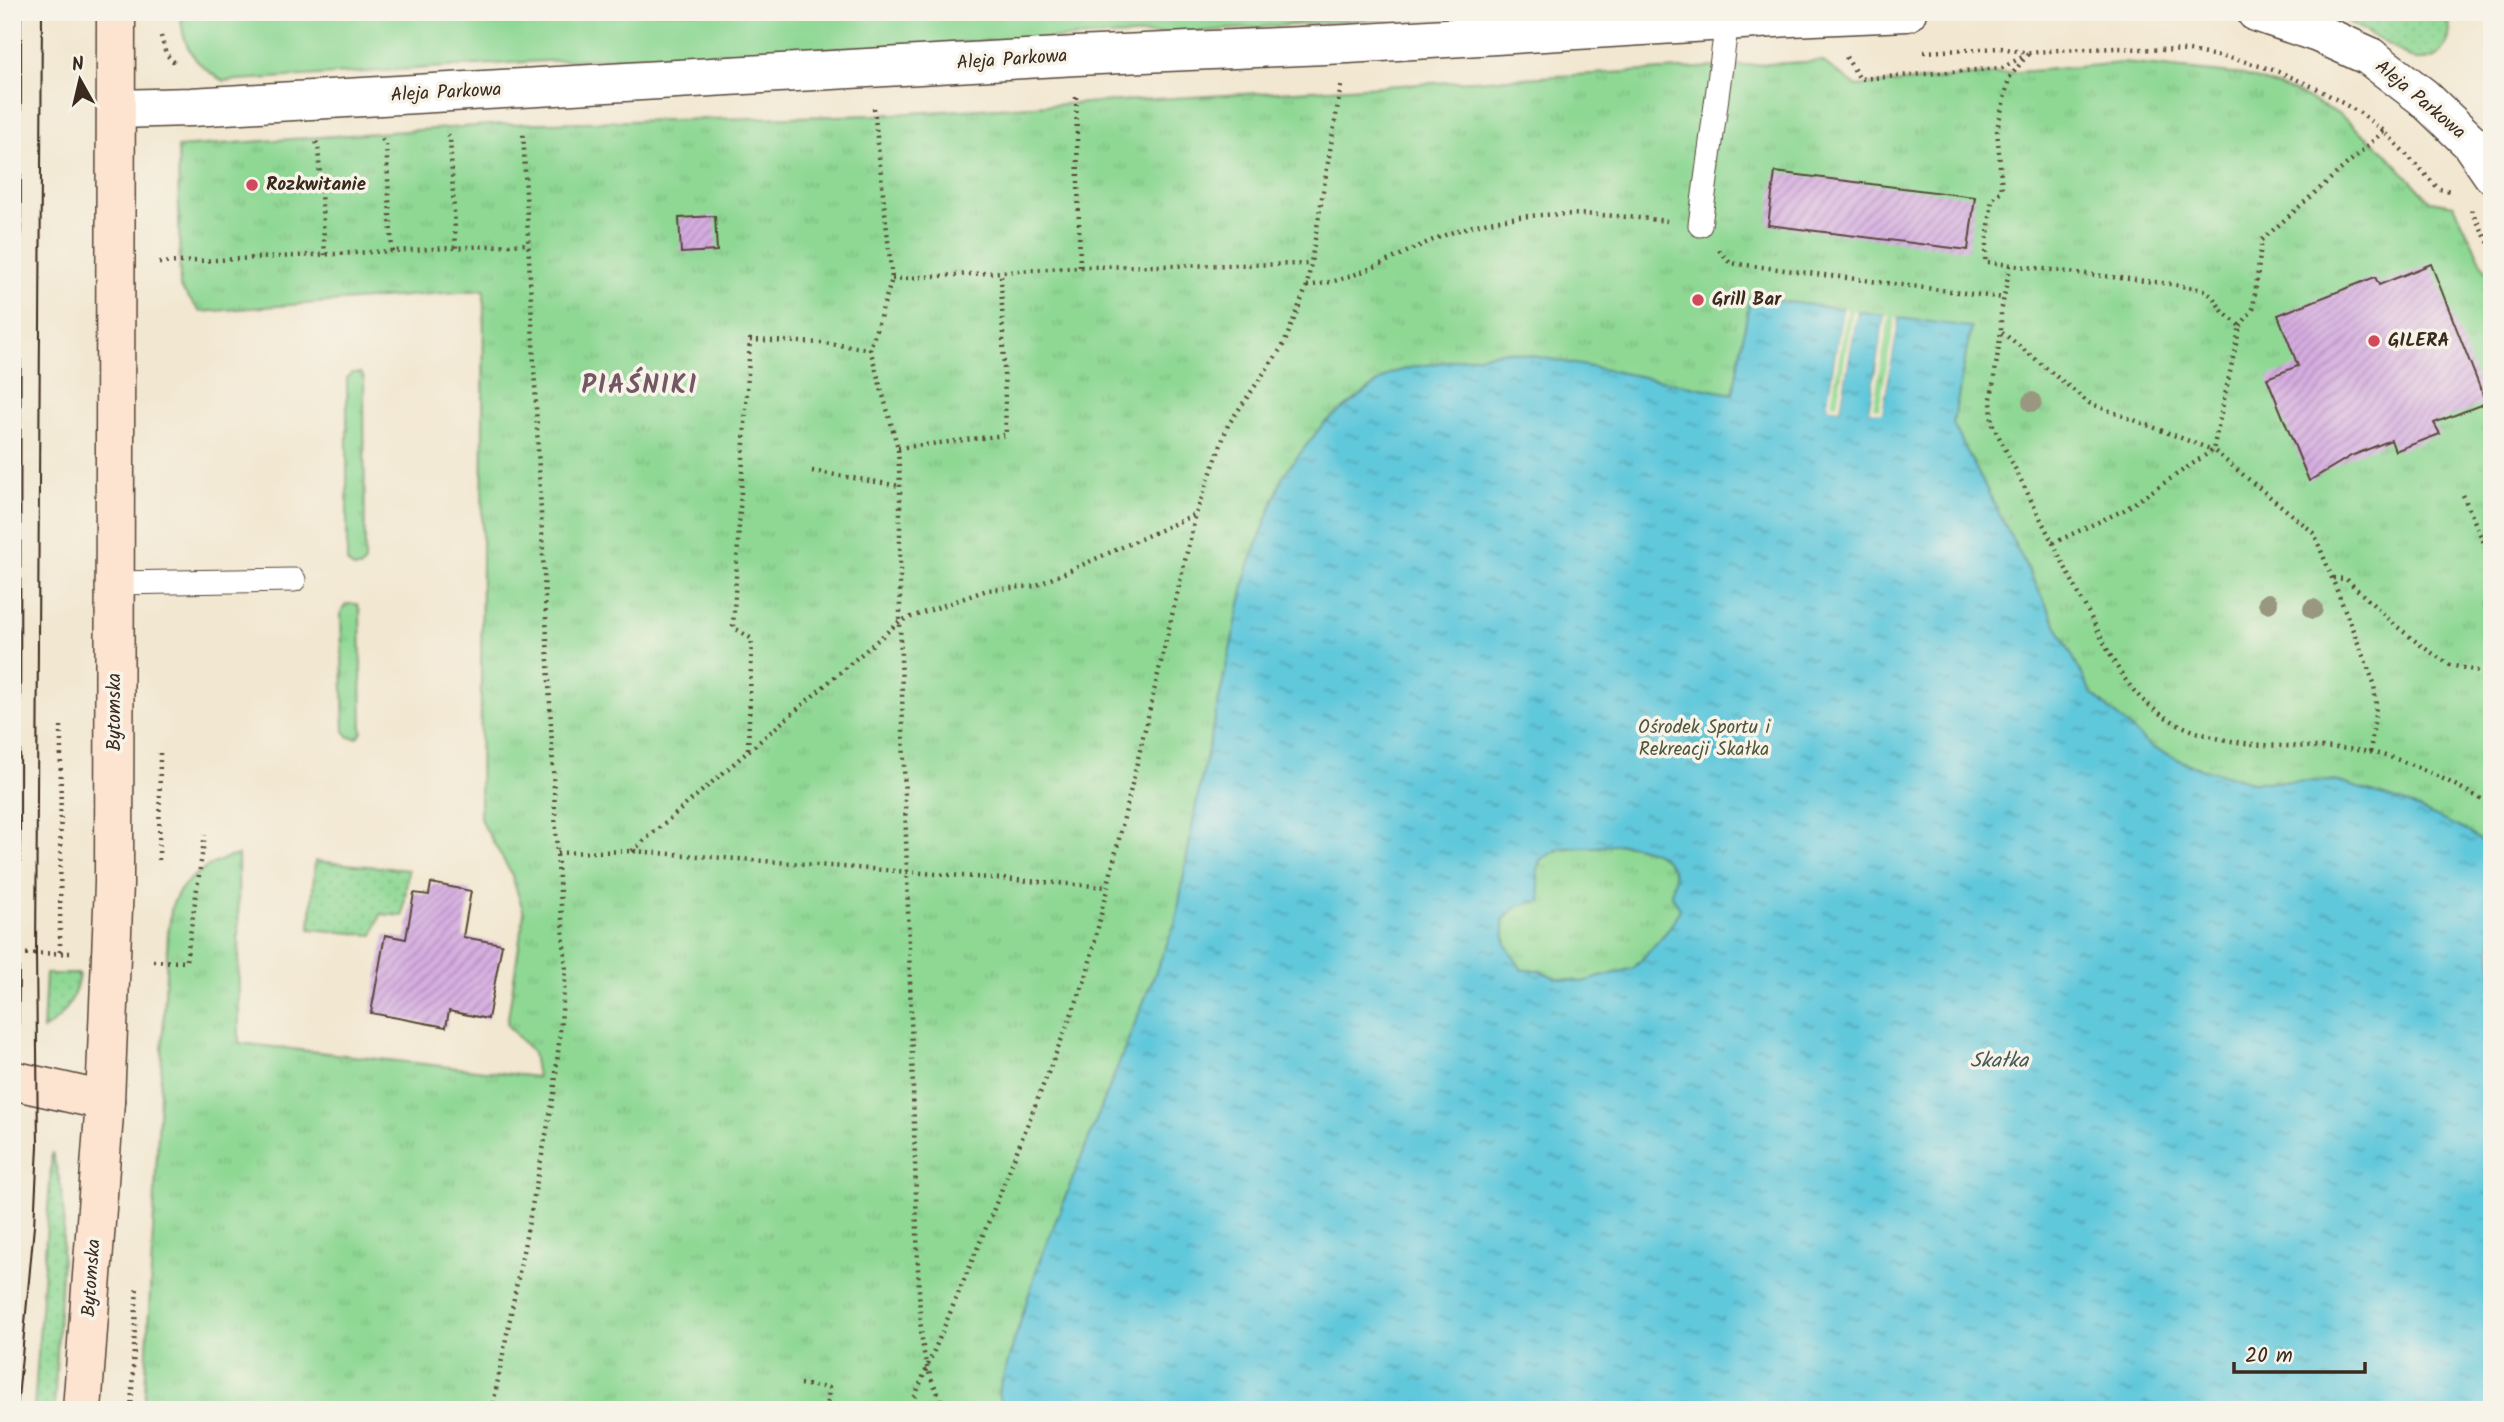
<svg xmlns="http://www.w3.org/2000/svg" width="2504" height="1422" viewBox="0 0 2504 1422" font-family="Kalam,sans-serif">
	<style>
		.grass { fill: url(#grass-dots); stroke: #658159; stroke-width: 2 }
		.forest { fill: url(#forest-firs); stroke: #57714e; stroke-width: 2 }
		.park { fill: url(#park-tufts); stroke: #658159; stroke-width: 2 }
		.pitch { fill: #8fd894; stroke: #658159; stroke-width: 2 }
		.water { fill: url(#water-ripples); stroke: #4e797c; stroke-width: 2; fill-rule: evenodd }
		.pier { fill: #f2e7d0 }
		.building { fill: url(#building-hatch) }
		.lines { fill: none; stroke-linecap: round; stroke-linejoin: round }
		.lane-casing { stroke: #564639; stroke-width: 25 }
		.street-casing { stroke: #564639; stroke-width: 41 }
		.secondary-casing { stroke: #564639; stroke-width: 41 }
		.path { stroke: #564639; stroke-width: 4.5; stroke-dasharray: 2 5; stroke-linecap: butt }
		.lane { stroke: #fff; stroke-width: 23 }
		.street { stroke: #fff; stroke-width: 38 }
		.secondary { stroke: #fde4d1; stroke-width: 38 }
		.tram { stroke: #3b2a1e; stroke-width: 2 }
		.tree { fill: #99977f }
		.poi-dot { fill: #d1495b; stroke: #f7f3e8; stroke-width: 2.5 }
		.labels { text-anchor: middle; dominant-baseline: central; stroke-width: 7; stroke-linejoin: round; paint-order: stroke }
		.street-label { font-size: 19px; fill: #3b2a1e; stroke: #f7f3e8 }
		.poi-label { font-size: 19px; font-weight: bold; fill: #3b2a1e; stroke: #f7f3e8; text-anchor: start }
		.park-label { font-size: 19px; fill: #50563c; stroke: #f7f3e8 }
		.water-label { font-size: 21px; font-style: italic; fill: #465957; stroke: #f7f3e8 }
		.district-label { font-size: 26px; font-weight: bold; letter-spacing: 2px; fill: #715862; stroke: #f7f3e8 }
	</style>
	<defs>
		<pattern id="grass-dots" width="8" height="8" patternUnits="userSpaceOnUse" patternTransform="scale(1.75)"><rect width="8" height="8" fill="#8fd894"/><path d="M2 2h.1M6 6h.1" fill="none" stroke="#7cba7f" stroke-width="1.8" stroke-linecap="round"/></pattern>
		<pattern id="forest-firs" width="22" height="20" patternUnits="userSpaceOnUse" patternTransform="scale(1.75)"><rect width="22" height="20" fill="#73b87e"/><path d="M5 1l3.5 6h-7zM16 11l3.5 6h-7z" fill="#609667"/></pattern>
		<pattern id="park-tufts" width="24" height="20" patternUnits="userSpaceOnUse" patternTransform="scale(1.75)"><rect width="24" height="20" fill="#8fd894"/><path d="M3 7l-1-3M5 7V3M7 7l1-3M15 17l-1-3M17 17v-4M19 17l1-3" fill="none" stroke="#7cba7f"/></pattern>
		<pattern id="water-ripples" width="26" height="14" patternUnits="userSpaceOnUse" patternTransform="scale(1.75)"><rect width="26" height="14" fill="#60c8db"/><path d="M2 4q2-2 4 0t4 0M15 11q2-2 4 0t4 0" fill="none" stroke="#50a3b1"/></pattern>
		<pattern id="building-hatch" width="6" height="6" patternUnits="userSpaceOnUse" patternTransform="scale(1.75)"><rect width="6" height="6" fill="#d6ade1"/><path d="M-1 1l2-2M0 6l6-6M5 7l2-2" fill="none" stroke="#af8db6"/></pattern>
	</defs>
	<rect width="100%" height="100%" fill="#f7f3e8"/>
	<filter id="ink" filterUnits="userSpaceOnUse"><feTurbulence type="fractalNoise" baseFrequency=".0143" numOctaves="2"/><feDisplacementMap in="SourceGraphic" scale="14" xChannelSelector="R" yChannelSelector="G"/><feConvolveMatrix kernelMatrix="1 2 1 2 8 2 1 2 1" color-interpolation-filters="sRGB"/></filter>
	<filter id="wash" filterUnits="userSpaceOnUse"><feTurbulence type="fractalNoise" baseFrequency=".00686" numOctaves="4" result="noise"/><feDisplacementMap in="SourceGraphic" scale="28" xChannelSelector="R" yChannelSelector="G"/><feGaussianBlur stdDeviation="1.57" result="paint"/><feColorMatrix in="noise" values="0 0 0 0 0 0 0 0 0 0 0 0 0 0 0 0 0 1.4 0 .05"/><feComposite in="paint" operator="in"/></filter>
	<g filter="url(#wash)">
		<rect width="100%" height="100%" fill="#f2e7d0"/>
		<!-- grass -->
		<g class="grass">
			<path d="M 2331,12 L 2447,12 C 2455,39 2445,62 2415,60 Z"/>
			<path d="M 315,861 L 408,870 L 403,916 L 381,914 L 373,935 L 310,929 Z"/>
			<path d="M 46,974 L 79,974 C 75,999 65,1017 43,1030 Z"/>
			<path d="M 52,1152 L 61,1186 L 64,1217 L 54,1410 L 34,1410 Z"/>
		</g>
		<!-- forest -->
		<path class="forest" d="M 12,12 L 17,12 L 16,779 L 12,779 Z"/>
		<!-- park -->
		<g class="park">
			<path d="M 1822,61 L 1856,86 L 2123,63 L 2243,75 L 2295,92 L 2340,115 L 2384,151 L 2430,201 L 2454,205 L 2492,283 L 2492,1410 L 144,1410 L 168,934 C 170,925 170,914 172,906 C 181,879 212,861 238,855 L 239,1043 L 537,1077 L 533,1053 L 507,1025 L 524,913 L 511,873 L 480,819 L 484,290 L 200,312 L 180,287 L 178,147 L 504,124 L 875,115 Z"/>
			<path d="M 352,373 L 361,373 L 364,378 L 365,562 L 360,568 L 353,568 L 347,562 L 347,378 Z"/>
			<path d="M 346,604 L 357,604 L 360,611 L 362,732 L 357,738 L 349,737 L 344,731 L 341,612 Z"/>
		</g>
		<!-- pitch -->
		<path class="pitch" d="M 181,12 L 1473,12 L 1179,33 L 525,62 L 223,81 C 194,64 181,46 181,12 Z"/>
		<!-- water -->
		<path class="water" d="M 1750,297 L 1843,309 L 1827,406 L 1840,409 L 1857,311 L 1885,315 L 1869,411 L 1882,412 L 1899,318 L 1971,327 L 1953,424 L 2092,694 L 2151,747 L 2193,766 L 2252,782 L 2336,781 L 2404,802 L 2467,831 L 2492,849 L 2492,1410 L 1003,1410 L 998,1393 L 1038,1265 L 1176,921 L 1196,804 L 1248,568 L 1284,474 L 1324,423 L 1391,373 L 1414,367 L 1507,351 L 1733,394 ZM 1623,844 C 1642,847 1670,852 1674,876 C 1675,881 1672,889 1671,894 L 1680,909 L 1669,929 L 1634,968 L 1582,982 L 1557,978 L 1537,970 L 1522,970 L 1506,945 L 1503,920 L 1518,906 L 1541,901 L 1537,869 L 1541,859 L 1561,848 L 1596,847 Z"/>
		<!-- pier -->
		<g class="pier">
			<path d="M 1843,309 L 1847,309 L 1831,404 L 1837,405 L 1853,311 L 1857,311 L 1840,409 L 1827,407 Z"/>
			<path d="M 1885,315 L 1889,316 L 1873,408 L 1879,409 L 1896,317 L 1899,318 L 1882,413 L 1869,411 Z"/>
		</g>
		<g id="blocks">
			<!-- building -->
			<g class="building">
				<path d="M 1775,172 L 1975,197 L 1968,250 L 1768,225 Z"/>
				<path d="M 715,216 L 717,251 L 681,253 L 679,218 Z"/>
				<path d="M 2431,264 L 2486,403 L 2434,423 L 2440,434 L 2395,451 L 2391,440 L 2351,456 L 2309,481 L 2267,378 L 2298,366 L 2278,315 L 2375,277 L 2379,285 Z"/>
				<path d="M 431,883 L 471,891 L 463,937 L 502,944 L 488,1019 L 449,1011 L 446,1027 L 371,1013 L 385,935 L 406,939 L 414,893 L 429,895 Z"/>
			</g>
		</g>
	</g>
	<g filter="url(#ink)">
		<use href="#blocks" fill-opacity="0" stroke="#564639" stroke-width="2"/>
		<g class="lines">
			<!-- lane casing -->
			<g class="lane-casing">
				<g id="lane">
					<path d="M 1700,225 L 1727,21"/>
					<path d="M 114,583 L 294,580"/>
				</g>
			</g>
			<!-- street casing -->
			<g class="street-casing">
				<g id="street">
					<path d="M 2256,12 L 2318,33 L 2369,56 L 2423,97 L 2470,142 L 2492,174"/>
					<path d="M 117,109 L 191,107 L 1076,56 L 1348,44 L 1790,17 L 1907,12"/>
				</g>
			</g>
			<!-- secondary casing -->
			<g class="secondary-casing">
				<g id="secondary">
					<path d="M 12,1080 L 105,1101"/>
					<path d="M 82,1410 L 105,1101 L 114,884 L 116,12"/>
				</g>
			</g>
			<!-- path -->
			<g class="path">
				<path d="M 161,36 L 166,54 L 176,64"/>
				<path d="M 1924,52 L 2001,48 L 2028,53 L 2059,50 L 2117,48 L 2189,51 L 2235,59 L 2277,71 L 2316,88 L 2360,113 L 2384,131 L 2439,189 L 2452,191"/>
				<path d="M 2028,54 L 2009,78 L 1997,129 L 2002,190 L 1992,199 L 1985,262 L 2171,284 L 2204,290 L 2212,296 L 2224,313 L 2240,326 L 2213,450 L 2314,533 L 2374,683 L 2376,707 L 2370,753"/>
				<path d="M 1846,57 L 1860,79 L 2002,68 L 2024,56"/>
				<path d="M 1076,97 L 1080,267"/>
				<path d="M 874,108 L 892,279 L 870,349 L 898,448 L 900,486 L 900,621 L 918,1269 C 920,1300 919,1333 926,1363 C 930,1379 939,1393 944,1410"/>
				<path d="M 447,135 L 450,138 L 456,248"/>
				<path d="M 382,139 L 386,143 L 392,252"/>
				<path d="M 316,142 L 318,146 L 325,255"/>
				<path d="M 2471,210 L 2492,249"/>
				<path d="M 1719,250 L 1730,263 L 2004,298"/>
				<path d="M 159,263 L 528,244"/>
				<path d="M 2010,265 L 2001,312 L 2001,332 L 1991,399 L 1992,423 C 2023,484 2054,546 2086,608 C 2103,639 2118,678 2145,702 C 2171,725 2204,737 2237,742 C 2281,749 2326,744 2370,752 C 2413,761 2454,784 2492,805"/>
				<path d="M 892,279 L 1080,267 L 1310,264"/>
				<path d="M 1307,286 C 1320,284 1333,282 1344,278 C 1384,266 1419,243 1459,230 C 1527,208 1597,213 1667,221"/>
				<path d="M 2240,326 L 2253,309 L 2262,240 L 2384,131"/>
				<path d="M 2002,332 L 2089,403 L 2213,450"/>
				<path d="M 898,448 L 1006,435 L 1001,272"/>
				<path d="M 812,471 L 900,486"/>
				<path d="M 2463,495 L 2492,562"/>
				<path d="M 2053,543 L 2124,510 L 2213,450"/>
				<path d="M 2333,578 L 2346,579 L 2395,625 L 2423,647 L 2450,665 L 2492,674"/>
				<path d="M 748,749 L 752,639 L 733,627 L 750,340 L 822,343 L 870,349"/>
				<path d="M 632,851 L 900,621 L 987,590 L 1035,586 L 1196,514"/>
				<path d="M 557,853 L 632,851 L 1108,887"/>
				<path d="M 159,860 L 160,753"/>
				<path d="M 60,952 L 61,725"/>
				<path d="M 12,954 L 71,953"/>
				<path d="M 153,961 L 186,962 L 205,835"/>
				<path d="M 800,1384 L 829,1388 L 827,1410"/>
				<path d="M 131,1410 L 137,1285"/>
				<path d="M 492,1410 L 554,1094 L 566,970 L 557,853 L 523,130"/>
				<path d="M 909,1410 L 991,1216 L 1086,978 L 1196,514 L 1228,425 L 1284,344 L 1307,286 L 1341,86"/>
			</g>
			<!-- lane -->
			<use href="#lane" class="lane"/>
			<!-- street -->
			<use href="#street" class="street"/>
			<!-- secondary -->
			<use href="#secondary" class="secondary"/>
			<!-- tram -->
			<g class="tram">
				<path d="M 12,1185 L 18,1082 L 20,843 L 21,12"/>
				<path d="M 17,1410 L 34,1226 L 38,1146 L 36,953 L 42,12"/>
			</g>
		</g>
		<!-- trees -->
		<g class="tree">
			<circle cx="2032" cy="402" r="10"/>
			<circle cx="2268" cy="603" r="10"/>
			<circle cx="2313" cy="609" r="10"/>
		</g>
	</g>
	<!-- markers -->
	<g class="poi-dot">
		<circle cx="252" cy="185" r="7"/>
		<circle cx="1698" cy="300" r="7"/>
		<circle cx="2374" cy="341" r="7"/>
	</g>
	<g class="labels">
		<!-- street labels -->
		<g class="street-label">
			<text transform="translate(1012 60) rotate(-4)">Aleja Parkowa</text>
			<text transform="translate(446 93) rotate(-3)">Aleja Parkowa</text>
			<text transform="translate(2420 100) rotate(40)">Aleja Parkowa</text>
			<text transform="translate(115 712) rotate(-90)">Bytomska</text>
			<text transform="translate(92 1278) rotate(-86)">Bytomska</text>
		</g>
		<!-- poi labels -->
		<g class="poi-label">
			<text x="266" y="185">Rozkwitanie</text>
			<text x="1712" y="300">Grill Bar</text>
			<text x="2388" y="341">GILERA</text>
		</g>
		<!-- park labels -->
		<g class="park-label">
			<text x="1704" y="728">Ośrodek Sportu i<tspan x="1704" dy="22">Rekreacji Skałka</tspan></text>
		</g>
		<!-- water labels -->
		<g class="water-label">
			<text x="1999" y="1061">Skałka</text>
		</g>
		<!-- district labels -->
		<g class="district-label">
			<text x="640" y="386">PIAŚNIKI</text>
		</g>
	</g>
	<!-- margin -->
	<rect width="2504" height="1422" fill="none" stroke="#f7f3e8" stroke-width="42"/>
	<!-- north arrow -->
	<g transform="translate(80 80) rotate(352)" stroke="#f7f3e8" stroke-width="5" paint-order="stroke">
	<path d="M0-5L12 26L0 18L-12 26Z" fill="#3b2a1e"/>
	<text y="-10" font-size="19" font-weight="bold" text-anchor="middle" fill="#3b2a1e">N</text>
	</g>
	<!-- scale -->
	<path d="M2234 1362v10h131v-10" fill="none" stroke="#3b2a1e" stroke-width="3.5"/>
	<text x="2245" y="1362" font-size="21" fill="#3b2a1e" stroke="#f7f3e8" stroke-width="5" paint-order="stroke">20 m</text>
</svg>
